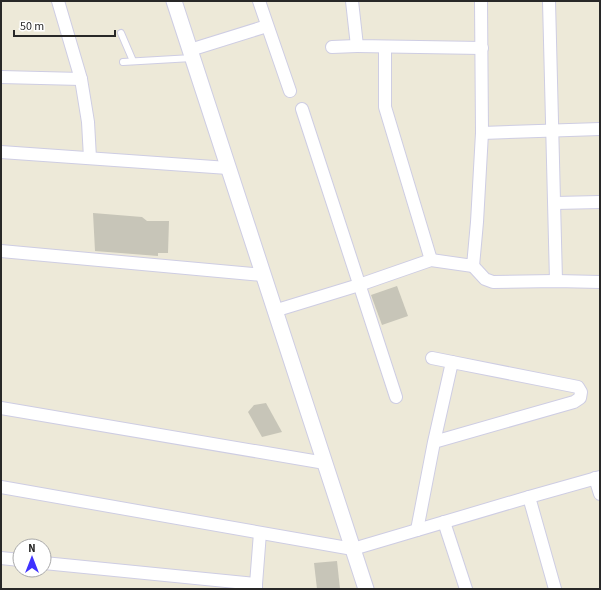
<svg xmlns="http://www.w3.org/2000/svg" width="601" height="590" viewBox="0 0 601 590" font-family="'Source Sans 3',sans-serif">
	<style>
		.building { fill: #c7c5b8 }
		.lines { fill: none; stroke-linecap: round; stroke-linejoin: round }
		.service-casing { stroke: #cecde3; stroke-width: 8 }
		.minor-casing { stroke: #cecde3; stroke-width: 14 }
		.tertiary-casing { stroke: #cecde3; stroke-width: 17 }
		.service { stroke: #fff; stroke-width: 6 }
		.minor { stroke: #fff; stroke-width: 12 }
		.tertiary { stroke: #fff; stroke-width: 15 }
	</style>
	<rect width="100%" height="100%" fill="#ede9d8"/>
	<!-- building -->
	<g class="building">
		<path d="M 93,213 L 142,217 L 147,221 L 169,221 L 168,253 L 158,253 L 158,256 L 95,251 Z"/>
		<path d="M 397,286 L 408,316 L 382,325 L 371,295 Z"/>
		<path d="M 266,403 L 282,432 L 262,437 L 248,412 L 254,405 Z"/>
		<path d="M 337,561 L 340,589 L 317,589 L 314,563 Z"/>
	</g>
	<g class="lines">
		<!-- service casing -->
		<g class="service-casing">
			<g id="service">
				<path d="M 121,33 L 133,61"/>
				<path d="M 123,62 L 192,58"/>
			</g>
		</g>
		<!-- minor casing -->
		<g class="minor-casing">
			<g id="minor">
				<path d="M 259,1 L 290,91"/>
				<path d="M 352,1 L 357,46 L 482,48"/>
				<path d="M 549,1 L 556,281"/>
				<path d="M 332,47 L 357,46"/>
				<path d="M 385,47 L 385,107 L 431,260"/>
				<path d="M 190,50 L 267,26"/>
				<path d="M 1,77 L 81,79 L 58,1"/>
				<path d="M 81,79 L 88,122 L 90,158"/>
				<path d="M 302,109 L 396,397"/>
				<path d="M 482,133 L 600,129"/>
				<path d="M 1,152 L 228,168"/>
				<path d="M 555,203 L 600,202"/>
				<path d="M 1,251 L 263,275"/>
				<path d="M 473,266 L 485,279 L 493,282 L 556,281 L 600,282"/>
				<path d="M 274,311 L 359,285 L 431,260 L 473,266 L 477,222 L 482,133 L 481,1"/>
				<path d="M 432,358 L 452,362"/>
				<path d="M 1,408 L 325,463"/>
				<path d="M 595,478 L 600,494"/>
				<path d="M 1,487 L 353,549 L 529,497"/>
				<path d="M 444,522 L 466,589"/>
				<path d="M 417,530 L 434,442 L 452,362 L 578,387 L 581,392 L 580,398 L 574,402 L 434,442"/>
				<path d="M 1,558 L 20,560"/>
				<path d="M 44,563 L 256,584 L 256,589"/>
				<path d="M 256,584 L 260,533"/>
				<path d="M 555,589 L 529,497 L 600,477"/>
			</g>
		</g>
		<!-- tertiary casing -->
		<g class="tertiary-casing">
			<path id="tertiary" d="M 174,1 L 366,589"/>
		</g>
		<!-- service -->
		<use href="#service" class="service"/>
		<!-- minor -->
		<use href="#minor" class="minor"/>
		<!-- tertiary -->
		<use href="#tertiary" class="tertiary"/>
	</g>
	<!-- border -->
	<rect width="601" height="590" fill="none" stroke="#282828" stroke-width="4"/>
	<!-- north arrow -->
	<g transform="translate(32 558)"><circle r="19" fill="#ffffff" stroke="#a9a9a9"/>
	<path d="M0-3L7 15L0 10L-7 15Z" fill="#3f32ff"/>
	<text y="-6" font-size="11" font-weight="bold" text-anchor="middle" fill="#282828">N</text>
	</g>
	<!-- scale -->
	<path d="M14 30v6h101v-6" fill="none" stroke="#282828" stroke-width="2"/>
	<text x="20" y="30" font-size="12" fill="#282828" stroke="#ffffff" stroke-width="3" paint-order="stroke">50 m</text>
</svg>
